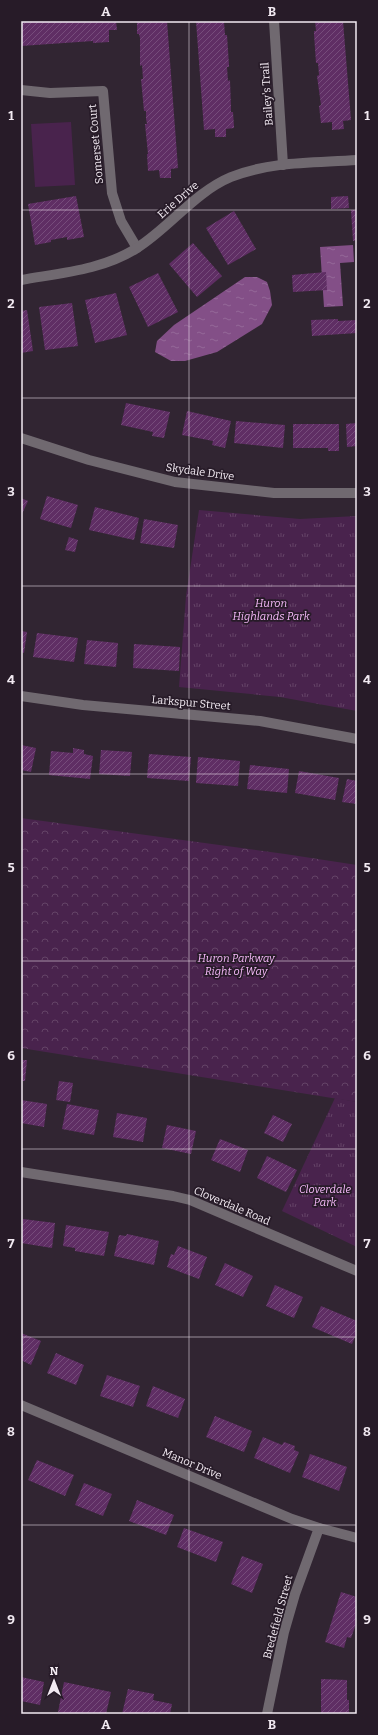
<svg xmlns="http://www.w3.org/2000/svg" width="378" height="1735" viewBox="0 0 378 1735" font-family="Bitter,serif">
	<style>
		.grass { fill: #49234d }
		.forest { fill: url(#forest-crowns) }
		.park { fill: url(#park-tufts) }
		.water { fill: url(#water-ripples) }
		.building { fill: url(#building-hatch) }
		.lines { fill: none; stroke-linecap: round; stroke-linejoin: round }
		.street { stroke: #706970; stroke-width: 10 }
		.grid { fill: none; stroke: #f2eaf2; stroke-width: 1; stroke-opacity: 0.55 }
		.labels { text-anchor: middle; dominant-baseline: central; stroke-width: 3.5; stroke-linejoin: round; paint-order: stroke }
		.street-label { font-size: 11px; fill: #f2eaf2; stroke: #271b28 }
		.park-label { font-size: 11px; font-style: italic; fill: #f6bafa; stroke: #271b28 }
		.neatline { fill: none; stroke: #f2eaf2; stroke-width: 1.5 }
		.grid-label { font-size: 13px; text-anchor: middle; font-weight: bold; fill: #f2eaf2 }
	</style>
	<defs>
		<pattern id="forest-crowns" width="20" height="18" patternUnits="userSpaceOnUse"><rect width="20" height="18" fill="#49234d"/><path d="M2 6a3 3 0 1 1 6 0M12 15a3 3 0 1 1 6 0" fill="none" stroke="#644367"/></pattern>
		<pattern id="park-tufts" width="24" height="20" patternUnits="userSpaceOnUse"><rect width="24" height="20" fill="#49234d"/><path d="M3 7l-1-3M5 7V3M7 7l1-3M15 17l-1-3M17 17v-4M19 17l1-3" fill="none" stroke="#644367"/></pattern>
		<pattern id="water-ripples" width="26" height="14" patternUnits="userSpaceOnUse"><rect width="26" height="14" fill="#834f87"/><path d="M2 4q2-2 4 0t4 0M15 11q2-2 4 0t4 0" fill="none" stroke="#956898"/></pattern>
		<pattern id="building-hatch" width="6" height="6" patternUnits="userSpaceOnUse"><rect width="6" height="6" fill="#5f2e64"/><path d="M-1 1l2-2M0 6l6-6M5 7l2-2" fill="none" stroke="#764c7b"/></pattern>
	</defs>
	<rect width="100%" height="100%" fill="#312532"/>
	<!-- grass -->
	<path class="grass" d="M 71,122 L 75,185 L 35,187 L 31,124 Z"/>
	<!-- forest -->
	<path class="forest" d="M 21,818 L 285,854 L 357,865 L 357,1102 L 21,1048 Z"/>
	<!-- park -->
	<g class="park">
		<path d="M 199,510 L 300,519 L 357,516 L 357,711 L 280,697 L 179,687 L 186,596 Z"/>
		<path d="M 335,1098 L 357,1102 L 357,1247 L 282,1211 Z"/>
	</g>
	<!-- water -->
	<g class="water">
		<path d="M 353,245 L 354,262 L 340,263 L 343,306 L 324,307 L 320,247 Z"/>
		<path d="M 245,277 L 257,277 L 267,282 L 270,291 L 272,305 L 262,324 L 217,352 L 185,361 L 171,361 L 155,352 L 157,341 L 174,325 Z"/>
	</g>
	<!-- building -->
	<g class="building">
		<path d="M 21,21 L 116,21 L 117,30 L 109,30 L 109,42 L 93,43 L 93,41 L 21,46 Z"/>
		<path d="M 137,21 L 167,21 L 178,168 L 171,169 L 171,178 L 160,178 L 159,170 L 148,171 L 147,154 L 148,154 L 145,124 L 147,124 L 146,119 L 146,111 L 144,111 L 141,79 L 143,79 L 142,65 L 140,66 L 140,38 L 139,34 L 137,34 Z"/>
		<path d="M 196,21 L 226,21 L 224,22 L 225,35 L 227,35 L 229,65 L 229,67 L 227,67 L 228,81 L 230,80 L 231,108 L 231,112 L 233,112 L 234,126 L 234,128 L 226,129 L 226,137 L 215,137 L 215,129 L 204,130 Z"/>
		<path d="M 315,21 L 343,21 L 351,120 L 343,121 L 344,129 L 332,130 L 332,122 L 321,123 L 319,106 L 321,105 L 317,76 L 319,75 L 318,63 L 316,63 L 314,34 L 314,31 L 316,31 Z"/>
		<path d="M 76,196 L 84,237 L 67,240 L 67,237 L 51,240 L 51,242 L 35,245 L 28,204 Z"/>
		<path d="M 348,196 L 349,208 L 331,209 L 331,197 Z"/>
		<path d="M 351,210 L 357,210 L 357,240 L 353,241 Z"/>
		<path d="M 234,211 L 256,249 L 228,265 L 206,228 Z"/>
		<path d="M 193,243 L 222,276 L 197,297 L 169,264 Z"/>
		<path d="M 326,272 L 327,290 L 293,292 L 292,275 Z"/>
		<path d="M 158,273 L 178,312 L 148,327 L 129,287 Z"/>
		<path d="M 116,293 L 127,335 L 95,343 L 85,300 Z"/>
		<path d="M 72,303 L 78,346 L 45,350 L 39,307 Z"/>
		<path d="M 27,310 L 33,351 L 21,353 L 21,311 Z"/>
		<path d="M 338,319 L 338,321 L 357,320 L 357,333 L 312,336 L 311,320 Z"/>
		<path d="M 126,403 L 170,412 L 164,438 L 152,436 L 153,432 L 121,425 Z"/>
		<path d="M 187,411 L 231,421 L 225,448 L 212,445 L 213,441 L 182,435 Z"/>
		<path d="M 236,421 L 285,425 L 283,448 L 234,443 Z"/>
		<path d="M 357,423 L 357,446 L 347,447 L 346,424 Z"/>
		<path d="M 293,424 L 339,424 L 339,451 L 328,451 L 328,448 L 293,448 Z"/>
		<path d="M 47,496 L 78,505 L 71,528 L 40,519 Z"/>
		<path d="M 21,498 L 28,501 L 21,516 Z"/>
		<path d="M 95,507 L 139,518 L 134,540 L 89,530 Z"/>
		<path d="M 144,519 L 178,525 L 174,548 L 140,543 Z"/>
		<path d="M 69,537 L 78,540 L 75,552 L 65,550 Z"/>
		<path d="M 21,631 L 27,632 L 24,653 L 21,652 Z"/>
		<path d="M 37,633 L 78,638 L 74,662 L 33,657 Z"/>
		<path d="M 87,640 L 118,643 L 116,667 L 84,664 Z"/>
		<path d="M 134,644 L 180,647 L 179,671 L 133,668 Z"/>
		<path d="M 21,745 L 36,748 L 31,772 L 21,770 Z"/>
		<path d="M 73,748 L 84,750 L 84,754 L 93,756 L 90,779 L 49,775 L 51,751 L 73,753 Z"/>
		<path d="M 101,750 L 132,752 L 130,776 L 99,774 Z"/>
		<path d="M 149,754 L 191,757 L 189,781 L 147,778 Z"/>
		<path d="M 198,757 L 240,761 L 238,786 L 196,783 Z"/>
		<path d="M 250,765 L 289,769 L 287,793 L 247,789 Z"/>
		<path d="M 299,771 L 339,778 L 335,800 L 295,793 Z"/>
		<path d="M 347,779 L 357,781 L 357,804 L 342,802 Z"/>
		<path d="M 21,1060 L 27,1060 L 25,1081 L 21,1081 Z"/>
		<path d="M 59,1081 L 73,1083 L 70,1102 L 56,1100 Z"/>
		<path d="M 21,1100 L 47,1104 L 44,1127 L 21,1123 Z"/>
		<path d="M 67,1104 L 99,1110 L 94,1135 L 62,1129 Z"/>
		<path d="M 117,1113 L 147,1118 L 143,1142 L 113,1137 Z"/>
		<path d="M 273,1115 L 292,1124 L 283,1142 L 264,1133 Z"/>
		<path d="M 167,1125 L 196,1131 L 191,1154 L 162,1148 Z"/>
		<path d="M 220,1139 L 248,1150 L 240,1172 L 211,1160 Z"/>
		<path d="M 267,1156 L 297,1170 L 286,1192 L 257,1178 Z"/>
		<path d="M 23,1219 L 55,1223 L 52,1248 L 21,1243 Z"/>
		<path d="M 66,1225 L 109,1232 L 104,1256 L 75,1251 L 75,1248 L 63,1246 Z"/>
		<path d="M 127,1234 L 159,1241 L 154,1265 L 114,1256 L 119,1235 L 126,1236 Z"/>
		<path d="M 178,1246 L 207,1257 L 199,1279 L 167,1267 L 171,1254 L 174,1255 Z"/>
		<path d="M 225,1263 L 253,1276 L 243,1297 L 215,1285 Z"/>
		<path d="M 275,1285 L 303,1297 L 294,1318 L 266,1306 Z"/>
		<path d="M 321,1306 L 357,1321 L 357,1332 L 352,1344 L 312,1327 Z"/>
		<path d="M 21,1333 L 41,1341 L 31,1365 L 21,1360 Z"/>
		<path d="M 56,1353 L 84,1365 L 76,1385 L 47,1373 Z"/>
		<path d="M 107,1375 L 140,1386 L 133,1407 L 100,1396 Z"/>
		<path d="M 153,1386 L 185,1399 L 178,1418 L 146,1406 Z"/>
		<path d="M 215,1416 L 252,1431 L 244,1452 L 206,1437 Z"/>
		<path d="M 263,1437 L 282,1445 L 284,1442 L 295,1446 L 294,1450 L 299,1452 L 290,1473 L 254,1458 Z"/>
		<path d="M 310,1454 L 347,1467 L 339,1491 L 302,1477 Z"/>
		<path d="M 37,1460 L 74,1475 L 65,1496 L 28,1480 Z"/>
		<path d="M 84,1483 L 112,1494 L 103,1516 L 75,1505 Z"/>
		<path d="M 137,1500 L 174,1515 L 166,1535 L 129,1521 Z"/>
		<path d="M 184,1528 L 223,1542 L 216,1562 L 177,1547 Z"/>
		<path d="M 242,1556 L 263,1564 L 252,1593 L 231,1584 Z"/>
		<path d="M 341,1592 L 357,1597 L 357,1621 L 351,1638 L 347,1637 L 344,1648 L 325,1642 Z"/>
		<path d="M 21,1677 L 44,1682 L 40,1705 L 21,1701 Z"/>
		<path d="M 321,1679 L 347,1680 L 347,1700 L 349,1700 L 349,1714 L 321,1714 Z"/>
		<path d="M 64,1682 L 111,1692 L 106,1714 L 68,1714 L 58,1712 Z"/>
		<path d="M 128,1689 L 154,1694 L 153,1700 L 172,1704 L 170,1714 L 122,1714 Z"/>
	</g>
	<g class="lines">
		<!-- street -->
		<g class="street">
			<path d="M 274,21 L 283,165"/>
			<path d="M 21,90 L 50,93 L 103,91 L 112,193 L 121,221 L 137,248"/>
			<path d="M 21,280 C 60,273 103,270 137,248 C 170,227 195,192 231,177 C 271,161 315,163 357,160"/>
			<path d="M 21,438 L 89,460 L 175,482 L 274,493 L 357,493"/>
			<path d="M 21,696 L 83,705 L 260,721 L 357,739"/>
			<path d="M 21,1172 L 173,1196 L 190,1200 L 357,1271"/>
			<path d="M 21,1405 L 292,1519 L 319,1528 L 357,1538"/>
			<path d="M 267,1714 L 284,1632 L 295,1594 L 319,1528"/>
		</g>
	</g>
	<!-- grid -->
	<path class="grid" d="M 189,21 L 189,1714M 21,210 L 357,210M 21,398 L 357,398M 21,586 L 357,586M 21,774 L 357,774M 21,961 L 357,961M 21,1149 L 357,1149M 21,1337 L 357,1337M 21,1525 L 357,1525"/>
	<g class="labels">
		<!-- street labels -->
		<g class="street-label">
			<text transform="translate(267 94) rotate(-94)">Bailey's Trail</text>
			<text transform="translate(96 144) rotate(-95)">Somerset Court</text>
			<text transform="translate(178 200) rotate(-41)">Erie Drive</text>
			<text transform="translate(200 472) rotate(8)">Skydale Drive</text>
			<text transform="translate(191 703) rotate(5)">Larkspur Street</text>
			<text transform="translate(232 1206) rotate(23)">Cloverdale Road</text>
			<text transform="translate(192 1464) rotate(23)">Manor Drive</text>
			<text transform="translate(278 1617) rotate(-75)">Bredefield Street</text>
		</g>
		<!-- park labels -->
		<g class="park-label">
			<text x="271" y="603">Huron<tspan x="271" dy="13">Highlands Park</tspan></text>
			<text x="236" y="958">Huron Parkway<tspan x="236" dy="13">Right of Way</tspan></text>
			<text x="325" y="1189">Cloverdale<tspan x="325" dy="13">Park</tspan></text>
		</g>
	</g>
	<!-- border -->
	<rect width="378" height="1735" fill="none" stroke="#271b28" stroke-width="44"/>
	<!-- north arrow -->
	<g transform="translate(54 1681)" stroke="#271b28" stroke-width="3" paint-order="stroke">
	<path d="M0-3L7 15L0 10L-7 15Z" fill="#f2eaf2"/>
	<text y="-6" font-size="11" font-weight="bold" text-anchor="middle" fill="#f2eaf2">N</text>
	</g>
	<rect x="22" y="22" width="334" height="1691" class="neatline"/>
	<g class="grid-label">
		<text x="106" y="16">A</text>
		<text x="272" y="16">B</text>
		<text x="11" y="120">1</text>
		<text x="367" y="120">1</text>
		<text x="11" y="308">2</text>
		<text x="367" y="308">2</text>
		<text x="11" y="496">3</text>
		<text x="367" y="496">3</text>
		<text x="11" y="684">4</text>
		<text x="367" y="684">4</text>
		<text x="11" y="872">5</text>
		<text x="367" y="872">5</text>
		<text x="11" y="1060">6</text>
		<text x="367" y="1060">6</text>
		<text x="11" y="1248">7</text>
		<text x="367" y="1248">7</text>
		<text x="11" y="1436">8</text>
		<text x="367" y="1436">8</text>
		<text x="11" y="1624">9</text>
		<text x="367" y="1624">9</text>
		<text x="106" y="1729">A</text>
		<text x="272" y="1729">B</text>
	</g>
</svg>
